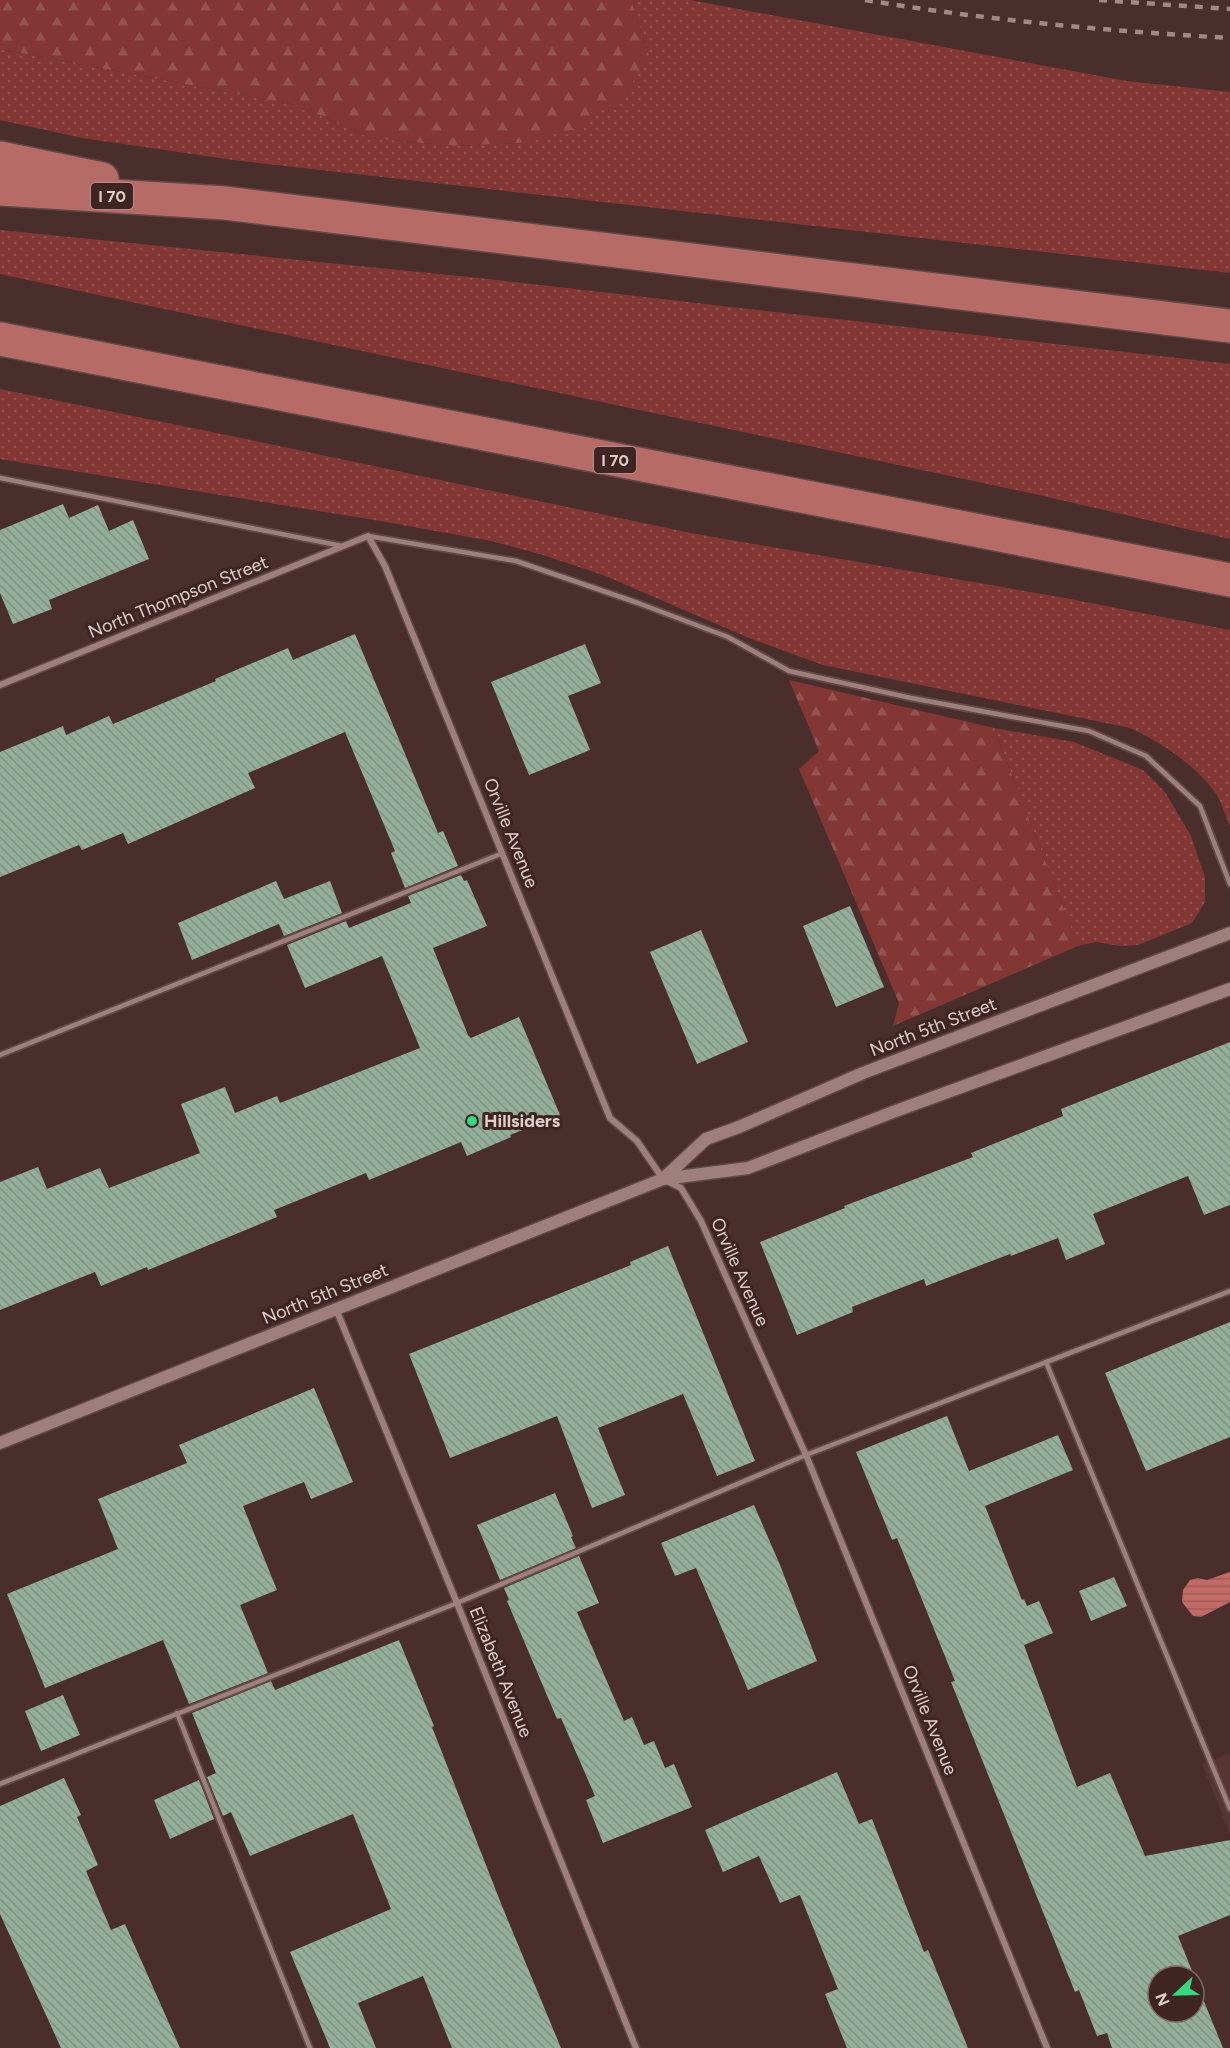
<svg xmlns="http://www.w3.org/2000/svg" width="1230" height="2048" viewBox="0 0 1230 2048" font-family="Figtree,sans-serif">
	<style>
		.built { fill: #573532 }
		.green { fill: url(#green-dots) }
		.forest { fill: url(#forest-firs) }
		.water { fill: url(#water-rules) }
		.building { fill: url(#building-back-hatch) }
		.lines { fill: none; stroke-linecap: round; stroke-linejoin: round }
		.lane-casing { stroke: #604a48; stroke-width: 8 }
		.street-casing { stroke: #604a48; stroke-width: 9 }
		.secondary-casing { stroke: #604a48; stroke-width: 15 }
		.highway-casing { stroke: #604a48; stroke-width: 36 }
		.lane { stroke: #9f7f7c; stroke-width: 4.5 }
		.street { stroke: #9f7f7c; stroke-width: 6 }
		.secondary { stroke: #9f7f7c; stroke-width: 12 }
		.highway { stroke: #b66b67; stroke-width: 33 }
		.rail { stroke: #a08a88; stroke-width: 4.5; stroke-dasharray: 8 8; stroke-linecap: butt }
		.poi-dot { fill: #37d880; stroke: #3e2422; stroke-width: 2 }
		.labels { text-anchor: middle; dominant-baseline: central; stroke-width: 6; stroke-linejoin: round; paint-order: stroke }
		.shield { fill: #3e2422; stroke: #af9b99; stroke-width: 1.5 }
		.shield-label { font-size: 16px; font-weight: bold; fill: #e0cecc }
		.street-label { font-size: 18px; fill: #e0cecc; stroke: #3e2422 }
		.poi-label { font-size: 18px; font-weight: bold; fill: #e0cecc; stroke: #3e2422; text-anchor: start }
	</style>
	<defs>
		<pattern id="green-dots" width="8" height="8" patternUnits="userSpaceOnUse" patternTransform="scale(1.5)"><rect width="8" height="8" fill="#823735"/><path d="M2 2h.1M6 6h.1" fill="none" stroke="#935351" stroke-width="1.8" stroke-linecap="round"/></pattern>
		<pattern id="forest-firs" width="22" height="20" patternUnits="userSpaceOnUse" patternTransform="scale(1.5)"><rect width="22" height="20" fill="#823735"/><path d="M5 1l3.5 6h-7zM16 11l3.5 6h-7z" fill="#935351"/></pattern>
		<pattern id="water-rules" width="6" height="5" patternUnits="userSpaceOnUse" patternTransform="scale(1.5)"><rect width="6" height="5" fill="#c46a66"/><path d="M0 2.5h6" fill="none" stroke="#9d5d5a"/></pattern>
		<pattern id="building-back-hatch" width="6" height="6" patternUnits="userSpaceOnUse" patternTransform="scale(1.5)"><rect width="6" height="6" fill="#94ae9c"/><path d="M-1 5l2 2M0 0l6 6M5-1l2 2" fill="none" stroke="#809284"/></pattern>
	</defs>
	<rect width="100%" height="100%" fill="#492e2c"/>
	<!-- built -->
	<path class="built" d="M 1230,1753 L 1230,1834 L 1202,1764 Z"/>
	<!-- green -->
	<g class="green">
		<path d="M 631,0 L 690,0 L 1127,81 L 1230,92 L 1230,273 L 233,160 L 82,138 L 0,120 L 0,49 L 296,105 L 371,138 L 453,146 L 519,143 L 649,55 Z"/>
		<path d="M 0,230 L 470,277 L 1230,364 L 1230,539 L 1030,493 L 0,274 Z"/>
		<path d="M 0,389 L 217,433 L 691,533 L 1065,598 L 1230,630 L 1230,826 C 1225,815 1222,802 1215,792 C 1194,764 1162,743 1130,728 L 823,665 L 749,638 L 603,575 L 543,555 L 491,541 L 386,522 L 0,459 Z"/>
		<path d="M 994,728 L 1074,742 L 1143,770 L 1165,792 L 1191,836 L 1205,877 L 1205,902 L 1192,923 L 1138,945 L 1120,946 L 1096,942 L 1078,946 Z"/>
	</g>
	<!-- forest -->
	<g class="forest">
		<path d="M 0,0 L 631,0 L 649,55 L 625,95 L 575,129 L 519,143 L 453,146 L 371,138 L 296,105 L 0,49 Z"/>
		<path d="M 789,680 L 994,728 L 1078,946 L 893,1026 L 899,1003 L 799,769 L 819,751 Z"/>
	</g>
	<!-- water -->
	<path class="water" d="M 1230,1572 L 1230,1602 L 1201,1617 L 1193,1616 L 1182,1602 L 1183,1590 L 1190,1580 L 1198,1578 L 1207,1580 Z"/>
	<!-- building -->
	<g class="building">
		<path d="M 63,504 L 69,518 L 98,505 L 109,531 L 133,520 L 149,559 L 49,600 L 52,609 L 13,624 L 0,593 L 0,530 Z"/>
		<path d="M 355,634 L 438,833 L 443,831 L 458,866 L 405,888 L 391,853 L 395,851 L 345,732 L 248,773 L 255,788 L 128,844 L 123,833 L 82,850 L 79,845 L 0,877 L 0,752 L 63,726 L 66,735 L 109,716 L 113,724 L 216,681 L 215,679 L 288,648 L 293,660 Z"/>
		<path d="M 585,644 L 601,683 L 568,696 L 590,750 L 529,775 L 491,682 Z"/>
		<path d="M 461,875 L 464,881 L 467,880 L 487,926 L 433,948 L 468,1035 L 471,1038 L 519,1017 L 560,1115 L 510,1135 L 511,1137 L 467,1156 L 461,1142 L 369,1180 L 366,1173 L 274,1210 L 277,1217 L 148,1270 L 147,1267 L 101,1286 L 95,1272 L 0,1310 L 0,1182 L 38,1167 L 47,1189 L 100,1168 L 109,1188 L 200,1153 L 181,1104 L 225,1087 L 235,1113 L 277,1096 L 280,1103 L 420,1048 L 382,956 L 305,988 L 287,945 L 346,921 L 349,928 L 411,903 L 408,896 Z"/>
		<path d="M 276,881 L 284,899 L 330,881 L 342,913 L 284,936 L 279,924 L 192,960 L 178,923 Z"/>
		<path d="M 850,906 L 884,987 L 836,1007 L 803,926 Z"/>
		<path d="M 701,930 L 748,1042 L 697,1064 L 650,952 Z"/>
		<path d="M 1230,1042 L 1230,1205 L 1204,1215 L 1188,1176 L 1093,1214 L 1105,1244 L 1066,1260 L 1058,1238 L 1011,1256 L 1010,1254 L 926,1286 L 924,1279 L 852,1307 L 853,1312 L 797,1335 L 760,1242 L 845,1208 L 844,1206 L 973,1157 L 971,1153 L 1063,1116 L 1061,1109 Z"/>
		<path d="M 668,1246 L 755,1461 L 717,1476 L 683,1394 L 598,1428 L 625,1495 L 592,1508 L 557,1416 L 450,1458 L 409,1354 L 631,1265 L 630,1262 Z"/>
		<path d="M 1230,1322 L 1230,1437 L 1146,1471 L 1105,1373 Z"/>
		<path d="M 314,1388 L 353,1482 L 311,1499 L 304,1482 L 243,1506 L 277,1590 L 240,1605 L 268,1673 L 189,1704 L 163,1640 L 45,1688 L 7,1594 L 118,1549 L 98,1499 L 187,1463 L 179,1445 Z"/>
		<path d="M 947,1416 L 969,1471 L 1058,1435 L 1073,1470 L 985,1506 L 1022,1600 L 1024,1599 L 1027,1606 L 1039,1601 L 1053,1633 L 1024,1645 L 1077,1787 L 1110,1773 L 1145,1856 L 1230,1840 L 1230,1915 L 1178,1936 L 1194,1976 L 1158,1976 L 1158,2012 L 1194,2012 L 1194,1977 L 1223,2048 L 1112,2048 L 1107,2033 L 1097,2036 L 1079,1990 L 1075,1992 L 951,1682 L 955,1681 L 897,1538 L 892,1540 L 856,1452 Z"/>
		<path d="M 555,1493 L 573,1536 L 571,1537 L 576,1548 L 500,1580 L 477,1525 Z"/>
		<path d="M 754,1505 L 780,1565 L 817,1661 L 748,1690 L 696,1568 L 675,1576 L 661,1543 Z"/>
		<path d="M 579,1556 L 599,1603 L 577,1612 L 624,1721 L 632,1717 L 644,1745 L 654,1741 L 665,1768 L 674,1764 L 692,1807 L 603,1843 L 586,1800 L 595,1796 L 561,1718 L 557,1719 L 507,1601 L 509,1600 L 504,1588 Z"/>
		<path d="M 1114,1577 L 1127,1606 L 1091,1621 L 1079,1591 Z"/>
		<path d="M 399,1640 L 434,1726 L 432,1727 L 502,1906 L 561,2048 L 452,2048 L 423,1976 L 358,2003 L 376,2048 L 330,2048 L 290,1952 L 391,1909 L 353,1814 L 250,1856 L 231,1812 L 223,1816 L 207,1777 L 216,1773 L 192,1713 L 271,1681 L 275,1690 Z"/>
		<path d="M 63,1695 L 80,1735 L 41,1751 L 25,1711 Z"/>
		<path d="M 837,1772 L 859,1824 L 872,1819 L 924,1952 L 928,1950 L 968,2048 L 847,2048 L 825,1994 L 838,1989 L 800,1895 L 780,1903 L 759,1856 L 723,1872 L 705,1830 Z"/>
		<path d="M 64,1778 L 81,1815 L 77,1817 L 98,1865 L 86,1871 L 111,1930 L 125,1924 L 180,2048 L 61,2048 L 0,1914 L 0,1806 Z"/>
		<path d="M 199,1780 L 214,1819 L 170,1839 L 154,1800 Z"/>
	</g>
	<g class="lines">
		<!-- lane casing -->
		<g class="lane-casing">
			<g id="lane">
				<path d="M 0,478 L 342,546"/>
				<path d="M 368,536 L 516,561 L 638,603 L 728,637 L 789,671 L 911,698 L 1089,731 L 1146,756 L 1200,806 L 1230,884"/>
				<path d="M 0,1055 L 503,853"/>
				<path d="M 1046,1362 L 1230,1809"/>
				<path d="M 177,1713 L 310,2048"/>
				<path d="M 0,1784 L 457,1603 L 806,1455 L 1230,1291"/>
			</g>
		</g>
		<!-- street casing -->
		<g class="street-casing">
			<g id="street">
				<path d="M 0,685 L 368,536 L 385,566 L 610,1118 L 637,1141 L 663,1179 L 681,1188 L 701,1221 L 806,1455 L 1047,2048"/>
				<path d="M 336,1309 L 457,1603 L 636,2048"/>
			</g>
		</g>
		<!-- secondary casing -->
		<g class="secondary-casing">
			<g id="secondary">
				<path d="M 663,1179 L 706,1139 L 739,1127 L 863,1073 L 1230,933"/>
				<path d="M 0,1443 L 663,1179 L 748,1168 L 893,1112 L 1230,989"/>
			</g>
		</g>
		<!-- highway casing -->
		<g class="highway-casing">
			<g id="highway">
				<path d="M 0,158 L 102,179"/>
				<path d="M 0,189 L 225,203 L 1230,326"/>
				<path d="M 0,339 L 1230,580"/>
			</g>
		</g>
		<!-- lane -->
		<use href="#lane" class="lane"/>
		<!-- street -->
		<use href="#street" class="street"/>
		<!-- secondary -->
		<use href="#secondary" class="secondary"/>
		<!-- highway -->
		<use href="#highway" class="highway"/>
		<!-- rail -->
		<g class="rail">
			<path d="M 865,0 C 986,20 1108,31 1230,38"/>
			<path d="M 1099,0 L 1230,9"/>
		</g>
	</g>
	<!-- markers -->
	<circle class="poi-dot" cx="472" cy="1121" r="6"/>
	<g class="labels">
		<!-- shield labels -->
		<g class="shield">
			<rect x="91" y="183" width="42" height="26" rx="4.5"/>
			<rect x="594" y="447" width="42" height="26" rx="4.5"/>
		</g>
		<g class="shield-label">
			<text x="112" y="196">I 70</text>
			<text x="615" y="460">I 70</text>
		</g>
		<!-- street labels -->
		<g class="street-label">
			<text transform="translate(178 597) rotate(-22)">North Thompson Street</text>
			<text transform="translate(511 833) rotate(68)">Orville Avenue</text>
			<text transform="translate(933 1027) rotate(-21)">North 5th Street</text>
			<text transform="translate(740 1272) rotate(66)">Orville Avenue</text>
			<text transform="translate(325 1294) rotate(-22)">North 5th Street</text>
			<text transform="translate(501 1672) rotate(68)">Elizabeth Avenue</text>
			<text transform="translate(930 1720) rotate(68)">Orville Avenue</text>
		</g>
		<!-- poi labels -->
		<g class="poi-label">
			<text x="484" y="1121">Hillsiders</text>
		</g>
	</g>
	<!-- north arrow -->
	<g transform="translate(1176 1994) rotate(248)"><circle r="28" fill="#3e2422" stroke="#7f6866" stroke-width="1.5"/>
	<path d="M0-4.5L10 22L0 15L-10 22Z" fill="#37d880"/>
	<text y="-9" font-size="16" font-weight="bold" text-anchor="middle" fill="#e0cecc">N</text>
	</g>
</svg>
